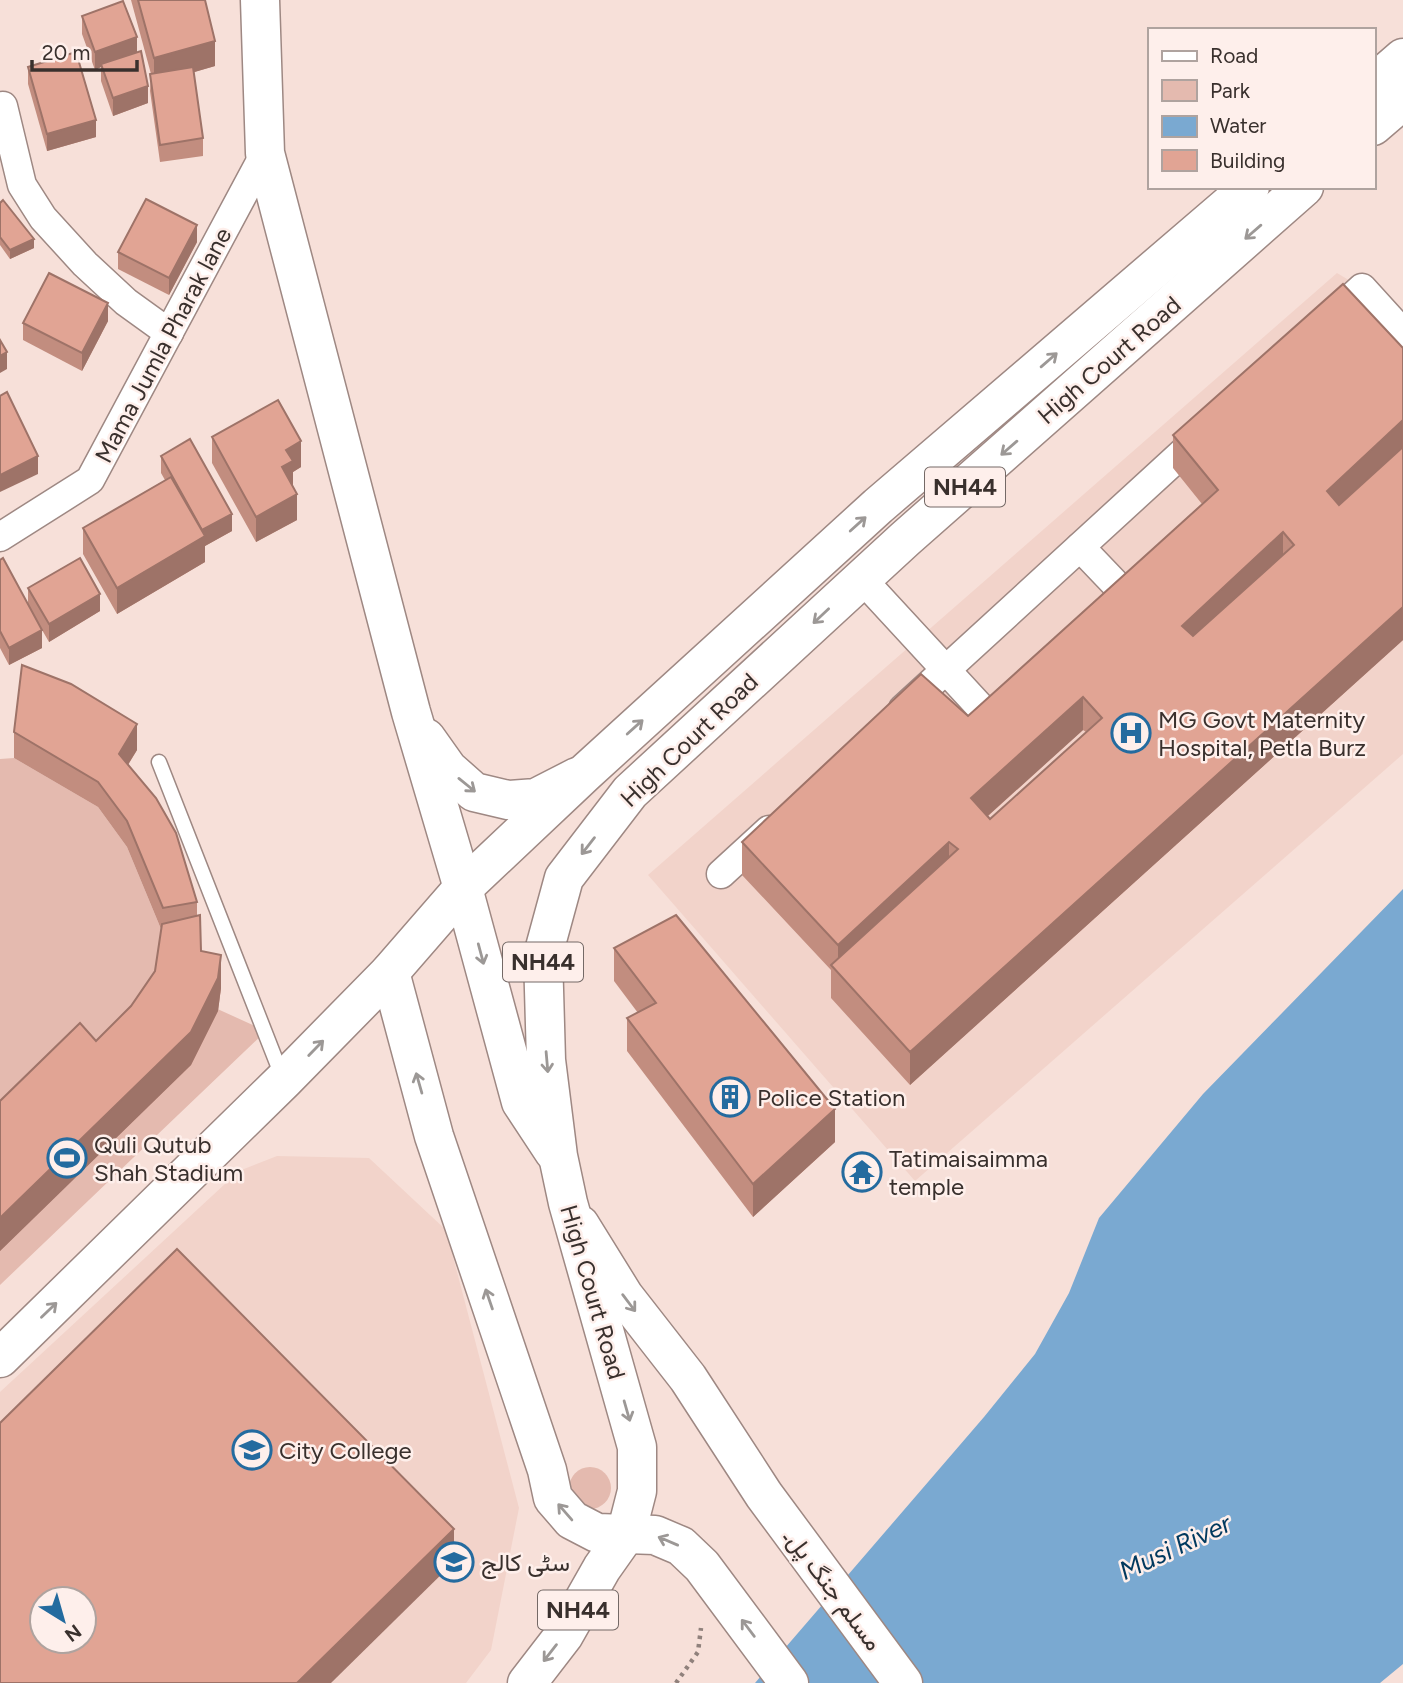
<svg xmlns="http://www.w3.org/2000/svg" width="1403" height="1683" viewBox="0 0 1403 1683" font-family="Figtree,Vazirmatn,sans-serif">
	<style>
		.built { fill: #f2d3ca; fill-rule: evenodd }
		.green { fill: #e4baaf }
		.water { fill: #7aa9d1 }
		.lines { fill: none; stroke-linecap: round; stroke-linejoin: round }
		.lane-casing { stroke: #9e8883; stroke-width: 17 }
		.street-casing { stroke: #9e8883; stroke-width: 31 }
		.primary-casing { stroke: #9e8883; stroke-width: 41 }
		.highway-casing { stroke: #9e8883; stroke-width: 41 }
		.path { stroke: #90817c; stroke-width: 4.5; stroke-dasharray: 3.5 5; stroke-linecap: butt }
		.lane { stroke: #fff; stroke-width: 14 }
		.street { stroke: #fff; stroke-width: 28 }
		.primary { stroke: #fff; stroke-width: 38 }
		.highway { stroke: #fff; stroke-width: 38 }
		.wall { fill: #c28d7f; fill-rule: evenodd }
		.shaded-wall { fill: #9e7368 }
		.building { fill: #e1a494; stroke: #9e7368; stroke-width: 2; fill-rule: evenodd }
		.oneway { stroke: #9c9896 }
		.labels { text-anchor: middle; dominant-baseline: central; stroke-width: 5; stroke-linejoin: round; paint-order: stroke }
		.shield { fill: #feefeb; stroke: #746966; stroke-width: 2 }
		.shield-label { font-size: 23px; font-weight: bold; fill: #39302d }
		.street-label { font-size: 24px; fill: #39302d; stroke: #feefeb }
		.poi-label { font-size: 24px; fill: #39302d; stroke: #feefeb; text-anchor: start }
		.water-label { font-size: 26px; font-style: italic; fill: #00395e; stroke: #feefeb }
	</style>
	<rect width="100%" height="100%" fill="#f7e0d9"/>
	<!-- built -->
	<g class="built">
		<path d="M 1337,273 L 1362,288 L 1403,338 L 1403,754 L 915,1181 L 648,875 Z"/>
		<path d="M 277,1156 L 369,1158 L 446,1230 L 519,1508 L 491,1650 L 466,1683 L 0,1683 L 0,1392 L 239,1171 ZM 42,1599 L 84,1599 L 84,1641 L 42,1641 Z"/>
	</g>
	<!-- green -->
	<g class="green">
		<path d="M 14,758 L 98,807 L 127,847 L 163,934 L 158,982 L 266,1031 L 0,1285 L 0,759 Z"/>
		<circle cx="590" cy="1488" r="21"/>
	</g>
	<!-- water -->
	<path class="water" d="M 1403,889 L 1403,1664 L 1380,1683 L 755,1683 L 984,1417 L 1035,1354 L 1069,1293 L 1099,1218 L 1203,1094 Z"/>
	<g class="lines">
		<!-- lane casing -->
		<g class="lane-casing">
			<path id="lane" d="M 159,762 L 282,1076"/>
		</g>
		<!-- street casing -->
		<g class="street-casing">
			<g id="street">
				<path d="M 0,108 L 3,106 L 22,185 L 43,218 L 85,264 L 126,302 L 169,333"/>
				<path d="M 1326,321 L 1362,288 L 1403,333"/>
				<path d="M 0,537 L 90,480 L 265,153"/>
				<path d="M 1080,547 L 1124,593"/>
				<path d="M 862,579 L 981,708"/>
				<path d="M 903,709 L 1201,436"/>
				<path d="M 721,874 L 769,830"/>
			</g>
		</g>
		<!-- primary casing -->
		<g class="primary-casing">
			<g id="primary">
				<path d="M 260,0 L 265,153 L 411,712 L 463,888"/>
				<path d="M 426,738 L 448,769 L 474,792 L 508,800 L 536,798 L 577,777"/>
				<path d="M 390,972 L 434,1136 L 547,1470 L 553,1498 L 572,1520 L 597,1533 L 655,1535 L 681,1546 L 702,1566 L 789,1683"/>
				<path d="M 580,1225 L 624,1296 L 688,1378 L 764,1495 L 903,1683"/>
			</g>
		</g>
		<!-- highway casing -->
		<g class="highway-casing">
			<g id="highway">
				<path d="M 1373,84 L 1403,58"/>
				<path d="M 1373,126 L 1403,100"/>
				<path d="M 463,888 L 521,1102 L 554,1152"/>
				<path d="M 0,1358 L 284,1080 L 390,972 L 463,888 L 585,773 L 878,506 L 1250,187"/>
				<path d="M 527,1683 L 564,1635 L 602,1568 L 626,1534 L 637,1491 L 637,1447 L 568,1203 L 558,1156 L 546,1060 L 543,955 L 564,878 L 630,792 L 905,539 L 1304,187"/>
			</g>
		</g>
		<!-- path -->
		<path class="path" d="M 676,1683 L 698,1652 L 701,1628"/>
		<!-- lane -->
		<use href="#lane" class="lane"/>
		<!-- street -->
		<use href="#street" class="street"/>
		<!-- primary -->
		<use href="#primary" class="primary"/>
		<!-- highway -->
		<use href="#highway" class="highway"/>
	</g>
	<!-- wall -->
	<g class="wall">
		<path d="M 131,0 L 205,0 L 215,66 L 194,72 L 203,138 L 203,156 L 160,162 L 150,91 L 151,74 Z"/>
		<path d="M 82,16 L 137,52 L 148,103 L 113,116 L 101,81 L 101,67 L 95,70 L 82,34 Z"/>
		<path d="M 28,67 L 96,137 L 47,151 L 28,84 Z"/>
		<path d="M 0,203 L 34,248 L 10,259 L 0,245 Z"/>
		<path d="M 197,242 L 169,295 L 118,269 L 118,252 Z"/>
		<path d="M 1343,284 L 1403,640 L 910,1085 L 831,998 L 831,970 L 742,875 L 742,842 L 968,716 L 1202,504 L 1173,468 L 1173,435 ZM 1083,730 L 1086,732 L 990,819 L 988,816 Z"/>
		<path d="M 108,321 L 82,371 L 23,340 L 23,323 Z"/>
		<path d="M 212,437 L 301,467 L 293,472 L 293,486 L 297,520 L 256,542 L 212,463 Z"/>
		<path d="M 161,456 L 232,531 L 205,546 L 205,562 L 117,614 L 83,554 L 83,528 L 165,480 L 161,473 Z"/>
		<path d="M 0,560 L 28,605 L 28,588 L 100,611 L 49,642 L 34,616 L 42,648 L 9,665 L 0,648 Z"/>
		<path d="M 14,732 L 137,750 L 128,765 L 197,902 L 197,915 L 201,951 L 221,988 L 218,1011 L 191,1065 L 0,1251 L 0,1101 L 96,1041 L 131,1006 L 155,971 L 161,929 L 127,847 L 98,807 L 14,758 Z"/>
		<path d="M 614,948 L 835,1142 L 753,1217 L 627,1051 L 627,1018 L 638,1013 L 614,981 Z"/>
	</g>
	<!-- shaded-wall -->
	<g class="shaded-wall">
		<path d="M 137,37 L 137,55 L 101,64 L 101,67 L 95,70 L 95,52 Z"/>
		<path d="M 215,41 L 215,66 L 154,84 L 154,58 Z"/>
		<path d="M 148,86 L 148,103 L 113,116 L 113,98 Z"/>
		<path d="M 96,120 L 96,137 L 47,151 L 47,134 Z"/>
		<path d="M 197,225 L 197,242 L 169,295 L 169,278 Z"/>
		<path d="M 34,239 L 34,248 L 10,259 L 10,250 Z"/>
		<path d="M 108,303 L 108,321 L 82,371 L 82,353 Z"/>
		<path d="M 7,352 L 7,369 L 0,373 L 0,356 Z"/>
		<path d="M 1403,420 L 1403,453 L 1327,524 L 1327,491 Z"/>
		<path d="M 301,441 L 301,467 L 293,472 L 293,486 L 282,467 L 286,450 Z"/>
		<path d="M 38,456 L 38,474 L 0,492 L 0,475 Z"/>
		<path d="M 297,494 L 297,520 L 256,542 L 256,517 Z"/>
		<path d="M 232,514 L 232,531 L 205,546 L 205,562 L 117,614 L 117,588 L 202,530 Z"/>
		<path d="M 1283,532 L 1283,565 L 1182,659 L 1182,626 Z"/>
		<path d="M 100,594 L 100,611 L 49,642 L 49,624 Z"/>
		<path d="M 1403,607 L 1403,640 L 910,1085 L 910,1052 Z"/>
		<path d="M 42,630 L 42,648 L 9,665 L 9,648 Z"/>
		<path d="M 1083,697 L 1083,730 L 971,831 L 971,798 Z"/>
		<path d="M 137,724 L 137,750 L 119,779 L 119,754 Z"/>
		<path d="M 949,842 L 949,875 L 838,973 L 838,945 Z"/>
		<path d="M 221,955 L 221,988 L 218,1011 L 191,1065 L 0,1251 L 0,1218 Z"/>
		<path d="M 835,1109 L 835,1142 L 753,1217 L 753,1184 Z"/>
		<path d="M 454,1529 L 454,1562 L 331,1683 L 297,1683 Z"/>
	</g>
	<!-- building -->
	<g class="building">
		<path d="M 138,0 L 205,0 L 215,41 L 154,58 Z"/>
		<path d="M 123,1 L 137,37 L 95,52 L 82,16 Z"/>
		<path d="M 141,51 L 148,86 L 113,98 L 101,64 Z"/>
		<path d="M 76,52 L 96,120 L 47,134 L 28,67 Z"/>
		<path d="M 193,67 L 203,138 L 160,145 L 150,74 Z"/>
		<path d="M 146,199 L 197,225 L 169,278 L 118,252 Z"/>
		<path d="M 3,200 L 34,239 L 10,250 L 0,237 L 0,203 Z"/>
		<path d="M 49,273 L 108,303 L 82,353 L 23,323 Z"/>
		<path d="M 1343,284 L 1403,348 L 1403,420 L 1327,491 L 1339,505 L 1403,447 L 1403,607 L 910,1052 L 831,965 L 958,849 L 949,842 L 838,945 L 742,842 L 921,674 L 968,716 L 1218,490 L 1173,435 ZM 1283,532 L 1294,545 L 1193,636 L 1182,626 ZM 1083,697 L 1102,718 L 990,819 L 971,798 Z"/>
		<path d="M 0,340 L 7,352 L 0,356 Z"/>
		<path d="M 7,392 L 38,456 L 0,475 L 0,396 Z"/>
		<path d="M 278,400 L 301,441 L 286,450 L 293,461 L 282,467 L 297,494 L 256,517 L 212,437 Z"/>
		<path d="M 190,439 L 232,514 L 202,530 L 161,456 Z"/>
		<path d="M 171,477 L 205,536 L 117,588 L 83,528 Z"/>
		<path d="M 3,558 L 42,630 L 9,648 L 0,631 L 0,560 Z"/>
		<path d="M 80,558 L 100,594 L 49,624 L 28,588 Z"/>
		<path d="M 22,665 L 71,684 L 137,724 L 119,754 L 156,798 L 176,833 L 197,902 L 163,908 L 127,821 L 98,782 L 14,732 Z"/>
		<path d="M 200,915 L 201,951 L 221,955 L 218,978 L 191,1032 L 0,1218 L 0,1101 L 80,1023 L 96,1041 L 131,1006 L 155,971 L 162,924 Z"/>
		<path d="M 676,915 L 835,1109 L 753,1184 L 627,1018 L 656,1003 L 614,948 Z"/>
		<path d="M 177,1249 L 454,1529 L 297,1683 L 0,1683 L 0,1423 ZM 42,1599 L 84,1599 L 84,1641 L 42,1641 Z"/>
	</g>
	<!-- one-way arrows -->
	<defs><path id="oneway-shaft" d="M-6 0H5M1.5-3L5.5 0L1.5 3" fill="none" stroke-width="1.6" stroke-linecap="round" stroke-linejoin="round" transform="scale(1.75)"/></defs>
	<g class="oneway">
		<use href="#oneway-shaft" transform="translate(1253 232) rotate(139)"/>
		<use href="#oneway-shaft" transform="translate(1049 360) rotate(-41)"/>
		<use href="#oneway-shaft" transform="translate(1009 448) rotate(139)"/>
		<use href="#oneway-shaft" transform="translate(858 524) rotate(-42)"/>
		<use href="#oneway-shaft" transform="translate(821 616) rotate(137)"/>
		<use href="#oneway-shaft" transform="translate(635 727) rotate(-42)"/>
		<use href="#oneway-shaft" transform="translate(467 785) rotate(39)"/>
		<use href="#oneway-shaft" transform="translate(588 846) rotate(128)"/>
		<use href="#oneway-shaft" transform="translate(481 954) rotate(75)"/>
		<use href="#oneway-shaft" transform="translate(316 1048) rotate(-46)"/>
		<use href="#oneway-shaft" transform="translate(547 1062) rotate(85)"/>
		<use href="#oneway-shaft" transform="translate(419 1083) rotate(-106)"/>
		<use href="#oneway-shaft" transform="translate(489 1299) rotate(-109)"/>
		<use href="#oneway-shaft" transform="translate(629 1303) rotate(53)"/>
		<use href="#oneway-shaft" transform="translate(49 1310) rotate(-44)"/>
		<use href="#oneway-shaft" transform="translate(627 1411) rotate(74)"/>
		<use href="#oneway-shaft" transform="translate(565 1512) rotate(-131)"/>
		<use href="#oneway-shaft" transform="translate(668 1541) rotate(-157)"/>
		<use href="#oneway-shaft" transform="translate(748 1628) rotate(-127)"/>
		<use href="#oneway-shaft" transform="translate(550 1653) rotate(128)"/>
	</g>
	<!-- icons -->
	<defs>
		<g id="hospital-ring" transform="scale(2.0125)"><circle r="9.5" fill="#feefeb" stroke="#246b9f" stroke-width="1.5"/><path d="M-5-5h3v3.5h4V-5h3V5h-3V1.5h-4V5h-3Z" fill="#246b9f"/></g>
		<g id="building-ring" transform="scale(2.0125)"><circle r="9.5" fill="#feefeb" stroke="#246b9f" stroke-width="1.5"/><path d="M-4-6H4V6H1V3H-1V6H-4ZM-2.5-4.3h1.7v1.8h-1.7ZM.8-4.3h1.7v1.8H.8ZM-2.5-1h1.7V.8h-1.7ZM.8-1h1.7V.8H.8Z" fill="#246b9f"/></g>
		<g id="stadium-ring" transform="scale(2.0125)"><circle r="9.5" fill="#feefeb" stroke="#246b9f" stroke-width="1.5"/><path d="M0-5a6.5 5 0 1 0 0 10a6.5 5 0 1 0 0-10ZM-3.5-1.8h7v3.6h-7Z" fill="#246b9f"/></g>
		<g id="temple-ring" transform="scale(2.0125)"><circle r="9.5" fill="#feefeb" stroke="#246b9f" stroke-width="1.5"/><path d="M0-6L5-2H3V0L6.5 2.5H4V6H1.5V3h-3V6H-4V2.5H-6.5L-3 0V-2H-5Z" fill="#246b9f"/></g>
		<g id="university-ring" transform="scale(2.0125)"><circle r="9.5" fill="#feefeb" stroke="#246b9f" stroke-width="1.5"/><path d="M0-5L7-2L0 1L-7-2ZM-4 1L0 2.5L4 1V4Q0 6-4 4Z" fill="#246b9f"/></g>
	</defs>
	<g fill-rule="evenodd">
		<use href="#hospital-ring" x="1131" y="733"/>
		<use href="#building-ring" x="730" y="1097"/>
		<use href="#stadium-ring" x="67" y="1158"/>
		<use href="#temple-ring" x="862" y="1172"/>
		<use href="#university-ring" x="252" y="1450"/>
		<use href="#university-ring" x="454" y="1562"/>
	</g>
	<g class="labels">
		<!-- shield labels -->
		<g class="shield">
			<rect x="925" y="467.5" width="80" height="39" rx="5"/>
			<rect x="503" y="942.5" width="80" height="39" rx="5"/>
			<rect x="538" y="1590.5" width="80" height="39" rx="5"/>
		</g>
		<g class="shield-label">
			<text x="965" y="487">NH44</text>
			<text x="543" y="962">NH44</text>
			<text x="578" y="1610">NH44</text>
		</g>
		<!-- street labels -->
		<g class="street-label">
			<text transform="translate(163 345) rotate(-62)">Mama Jumla Pharak lane</text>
			<text transform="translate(1109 360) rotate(-41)">High Court Road</text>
			<text transform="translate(689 740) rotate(-44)">High Court Road</text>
			<text transform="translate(593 1292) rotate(74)">High Court Road</text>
			<text transform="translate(833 1589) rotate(53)">مسلم جنگ پل۔</text>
		</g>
		<!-- poi labels -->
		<g class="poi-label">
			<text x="1158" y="719">MG Govt Maternity<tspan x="1158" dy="28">Hospital, Petla Burz</tspan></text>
			<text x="757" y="1097">Police Station</text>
			<text x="94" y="1144">Quli Qutub<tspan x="94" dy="28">Shah Stadium</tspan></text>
			<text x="889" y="1158">Tatimaisaimma<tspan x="889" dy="28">temple</tspan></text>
			<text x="279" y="1450">City College</text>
			<text x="481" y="1562">سٹی کالج</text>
		</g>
		<!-- water labels -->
		<g class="water-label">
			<text transform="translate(1175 1547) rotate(-25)">Musi River</text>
		</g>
	</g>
	<!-- legend -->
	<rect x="1148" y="28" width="228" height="161" fill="#feefeb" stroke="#afa39f" stroke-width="2"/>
	<rect x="1162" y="51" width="35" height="10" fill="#ffffff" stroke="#afa39f" stroke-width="2"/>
	<text x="1210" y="63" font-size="21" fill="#39302d">Road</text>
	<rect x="1162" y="80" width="35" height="21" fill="#e4baaf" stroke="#afa39f" stroke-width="2"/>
	<text x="1210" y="98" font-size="21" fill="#39302d">Park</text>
	<rect x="1162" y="116" width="35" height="21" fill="#7aa9d1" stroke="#afa39f" stroke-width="2"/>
	<text x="1210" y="133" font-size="21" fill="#39302d">Water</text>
	<rect x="1162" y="150" width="35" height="21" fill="#e1a494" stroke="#afa39f" stroke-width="2"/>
	<text x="1210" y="168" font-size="21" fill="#39302d">Building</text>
	<!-- north arrow -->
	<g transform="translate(63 1620) rotate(143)"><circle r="33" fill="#feefeb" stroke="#afa39f" stroke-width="2"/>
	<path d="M0-5L12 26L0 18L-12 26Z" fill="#246b9f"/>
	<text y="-10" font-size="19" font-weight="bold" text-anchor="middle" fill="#39302d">N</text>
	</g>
	<!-- scale -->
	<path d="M32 60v10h105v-10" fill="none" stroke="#39302d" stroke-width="3.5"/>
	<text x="42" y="60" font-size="21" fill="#39302d" stroke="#feefeb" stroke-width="5" paint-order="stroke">20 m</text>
</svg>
